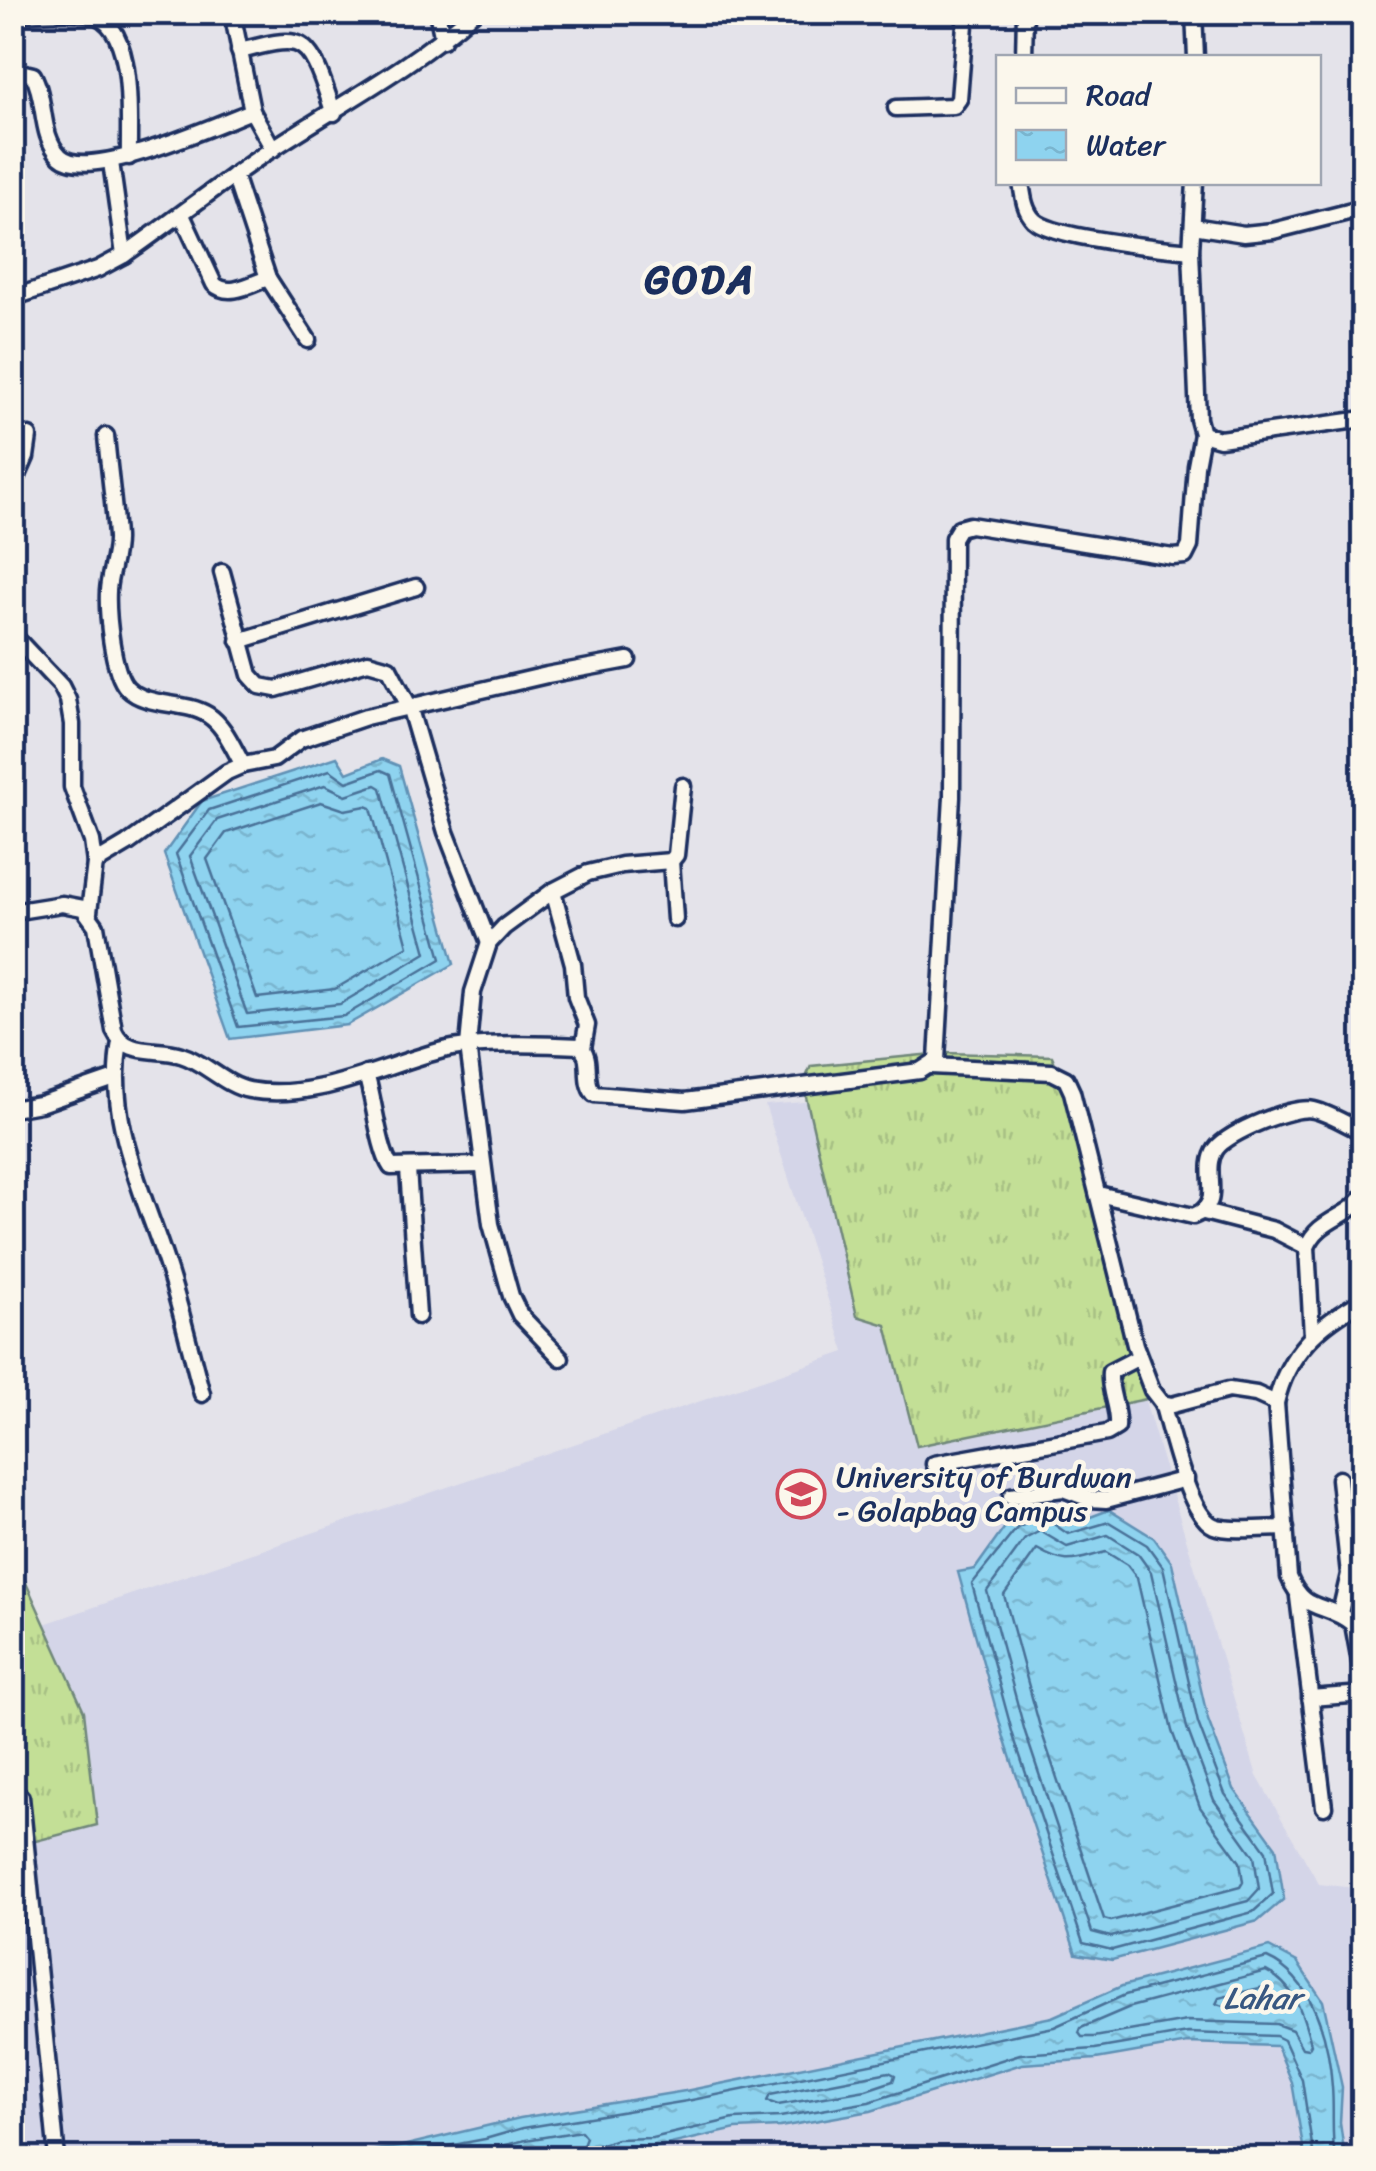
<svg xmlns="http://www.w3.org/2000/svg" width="1376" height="2171" viewBox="0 0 1376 2171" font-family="Sriracha,sans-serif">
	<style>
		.built { fill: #d4d5e8 }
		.grass { fill: url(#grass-tufts); stroke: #6f877a; stroke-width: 2.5 }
		.water { fill: url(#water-ripples); stroke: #6091b5; stroke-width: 2.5 }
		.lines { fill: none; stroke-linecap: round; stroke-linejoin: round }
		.shore { stroke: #497198; stroke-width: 2.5 }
		.street-casing { stroke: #1b2f5e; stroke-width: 21 }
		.street { stroke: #fbf7ec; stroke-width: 14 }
		.labels { text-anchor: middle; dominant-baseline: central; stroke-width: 9; stroke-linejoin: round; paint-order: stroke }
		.poi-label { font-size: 30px; fill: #1b2f5e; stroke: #fbf7ec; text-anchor: start }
		.water-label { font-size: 32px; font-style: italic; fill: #385882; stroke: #fbf7ec }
		.district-label { font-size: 40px; font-weight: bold; letter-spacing: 2.5px; fill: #1b2f5e; stroke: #fbf7ec }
	</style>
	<defs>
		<pattern id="grass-tufts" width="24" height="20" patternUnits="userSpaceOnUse" patternTransform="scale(2.5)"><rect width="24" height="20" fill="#c3df96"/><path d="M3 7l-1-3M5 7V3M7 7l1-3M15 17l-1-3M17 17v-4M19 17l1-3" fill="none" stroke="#a7c084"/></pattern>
		<pattern id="water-ripples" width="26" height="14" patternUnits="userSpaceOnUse" patternTransform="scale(2.5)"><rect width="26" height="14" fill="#8ed3ef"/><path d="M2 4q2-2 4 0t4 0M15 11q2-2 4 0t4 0" fill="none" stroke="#7ab5cf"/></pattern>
	</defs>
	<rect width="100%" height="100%" fill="#e4e3ea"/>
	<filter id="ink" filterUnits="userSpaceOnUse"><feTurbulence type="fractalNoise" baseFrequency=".01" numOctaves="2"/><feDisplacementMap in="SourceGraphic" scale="20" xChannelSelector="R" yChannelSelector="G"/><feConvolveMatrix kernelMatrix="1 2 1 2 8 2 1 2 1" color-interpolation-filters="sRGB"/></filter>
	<g filter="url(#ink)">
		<!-- built -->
		<path class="built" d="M 1050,1083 L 1257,1776 L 1319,1884 L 1363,1889 L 1363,2158 L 13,2158 L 12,1635 L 845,1352 L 765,1105 Z"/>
		<!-- grass -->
		<g class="grass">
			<path d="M 943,1053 L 1052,1056 L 1093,1156 L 1156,1397 L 917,1446 L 886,1325 L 857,1316 L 803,1084 L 811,1066 Z"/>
			<path d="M 12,1552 L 84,1711 L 97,1825 L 13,1847 Z"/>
		</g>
		<!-- water -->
		<g class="water">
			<path d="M 337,757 L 347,773 L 382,759 L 399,766 L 454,964 L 347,1025 L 230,1039 L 164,854 L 202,801 Z"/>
			<path d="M 1046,1503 L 1069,1525 L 1109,1510 L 1154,1538 L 1172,1563 L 1208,1720 L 1234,1789 L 1276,1847 L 1284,1899 L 1258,1921 L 1112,1960 L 1076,1954 L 1004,1738 L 958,1572 L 975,1569 L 1010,1520 Z"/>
			<path d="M 1269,1947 L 1297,1962 L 1323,2001 L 1342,2087 L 1340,2123 L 1345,2158 L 1305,2158 L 1292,2082 L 1277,2046 L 1188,2043 L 1096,2059 L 1022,2064 L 871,2111 L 780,2127 L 736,2129 L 653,2148 L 619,2149 L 585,2158 L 313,2158 L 398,2147 L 520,2118 L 685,2091 L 1052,2017 L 1122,1986 Z"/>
		</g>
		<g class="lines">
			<!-- shore -->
			<g class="shore">
				<path d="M 330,770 L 347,782 L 381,770 L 390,774 L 441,959 L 344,1016 L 238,1027 L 176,854 L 209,810 Z"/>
				<path d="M 325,785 L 346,795 L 376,785 L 381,788 L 426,953 L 340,1004 L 247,1014 L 190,856 L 217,820 Z"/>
				<path d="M 321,802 L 345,810 L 366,806 L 371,808 L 408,946 L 335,989 L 257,998 L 207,859 L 226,833 Z"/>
				<path d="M 1042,1516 L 1068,1534 L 1109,1522 L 1147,1545 L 1163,1567 L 1198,1723 L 1225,1794 L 1266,1851 L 1273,1894 L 1253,1912 L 1112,1950 L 1083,1943 L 1013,1735 L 972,1584 L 1017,1528 Z"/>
				<path d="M 1040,1531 L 1067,1547 L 1108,1535 L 1138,1554 L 1151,1572 L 1187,1728 L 1214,1800 L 1254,1856 L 1259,1889 L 1248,1901 L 1111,1937 L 1092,1932 L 1025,1732 L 987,1591 L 1025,1539 Z"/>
				<path d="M 1037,1549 C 1068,1567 1074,1560 1106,1552 L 1127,1565 L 1137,1578 L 1172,1731 L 1200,1807 L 1240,1862 L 1243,1882 L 1240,1887 L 1111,1921 L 1104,1919 L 1040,1727 L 1004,1595 Z"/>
				<path d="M 1266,1971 C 1295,1985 1303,2014 1311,2044 L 1308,2049 L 1302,2048 L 1292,2030 L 1276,2024 L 1187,2021 L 1094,2037 L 1082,2037 L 1079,2033 L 1081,2028 L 1130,2007 Z"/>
				<path d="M 1264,1987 L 1278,2001 L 1276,2008 L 1236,2009 L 1216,2004 L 1219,1998 Z"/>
				<path d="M 889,2072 L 895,2075 L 893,2081 L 866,2090 L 778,2105 L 767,2101 L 770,2095 Z"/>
				<path d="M 385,2158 L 485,2139 L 523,2128 L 687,2101 L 1054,2027 L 1125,1995 L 1267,1958 C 1313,1978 1329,2039 1332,2087 C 1334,2111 1331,2133 1335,2158"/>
				<path d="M 452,2158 L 526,2140 L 581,2131 L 586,2137 L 578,2158"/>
				<path d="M 591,2158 L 596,2146 L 617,2139 L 652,2138 L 734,2119 L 780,2117 L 869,2102 L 1020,2054 L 1095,2049 L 1188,2033 L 1276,2036 L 1284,2040 L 1302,2080 L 1314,2158"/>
			</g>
			<!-- street casing -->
			<g class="street-casing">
				<g id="street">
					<path d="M 232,12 L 252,111 L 273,149"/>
					<path d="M 437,12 L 443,40"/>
					<path d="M 1194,12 L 1196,58"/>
					<path d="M 12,14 C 35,14 70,9 91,14 C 137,25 128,120 129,157"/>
					<path d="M 239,51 C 255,48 280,39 295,43 C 317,48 326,94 334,113"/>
					<path d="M 1024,58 L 1025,12"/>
					<path d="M 12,70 L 33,75 C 47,100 39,135 60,156 C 88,183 217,124 252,111"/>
					<path d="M 896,108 L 954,106 L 959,99 L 966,12"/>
					<path d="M 111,162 L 124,255"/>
					<path d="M 234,175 L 268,278 L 308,340"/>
					<path d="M 1021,182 C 1023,195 1024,210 1034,220 C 1053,238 1160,248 1191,251"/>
					<path d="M 182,215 L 214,284 C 229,298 251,284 268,278"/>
					<path d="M 1193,226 L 1244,234 L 1273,231 L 1364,208"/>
					<path d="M 12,298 L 98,269 L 124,255 C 173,221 219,184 269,151 C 339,105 411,68 474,12"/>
					<path d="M 1202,434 L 1220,439 L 1364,419"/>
					<path d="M 106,436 C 109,470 114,504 116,537 C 117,556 109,572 108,591 C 107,613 112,672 127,688 C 147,708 184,700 208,715 C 225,726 233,748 243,765"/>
					<path d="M 12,489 L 26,457 L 29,436"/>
					<path d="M 222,572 L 250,675 L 260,686 L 276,689 L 368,662 L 389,668 L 409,706 L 446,832 L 489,943"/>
					<path d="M 12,634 L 61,686 L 68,700 L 72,724 L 72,787 L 92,841 L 95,863 L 89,912"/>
					<path d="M 239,641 L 416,587"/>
					<path d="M 671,861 L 675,919"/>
					<path d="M 95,863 L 127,844 L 227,772 L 243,765 L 274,759 L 301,739 L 366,717 L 547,675 L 628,660"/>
					<path d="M 553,891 L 573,964 L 576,997 L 587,1025 L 583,1048"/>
					<path d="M 12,912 L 62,904 L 83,908 L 96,926 L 114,1030 C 126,1057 157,1047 181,1055 C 205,1062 224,1085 249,1090 C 314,1102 381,1066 443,1050 C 474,1042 546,1044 580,1046 C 594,1059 582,1080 594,1094 L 685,1101 L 920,1071 L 937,1060 L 952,797 L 953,538 L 959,528 L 970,525 L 1173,557 L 1185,556 L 1190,546 L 1196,466 L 1202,434 L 1198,419 L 1191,251 L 1195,182"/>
					<path d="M 120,1042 C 106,1118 142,1189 165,1259 C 180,1303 190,1349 202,1394"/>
					<path d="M 931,1066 L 1052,1072 L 1066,1079 L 1072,1092 L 1135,1345 L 1152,1390 L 1162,1403 L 1172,1405 L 1229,1390 L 1256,1394 L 1276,1403"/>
					<path d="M 366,1074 C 374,1099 379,1150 391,1167 L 482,1165"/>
					<path d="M 12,1109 L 40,1104 L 115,1078"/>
					<path d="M 408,1169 L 418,1316"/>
					<path d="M 1098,1194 L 1193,1216 C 1227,1204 1200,1172 1216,1149 C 1228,1132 1294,1105 1314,1110 C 1331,1114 1348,1125 1364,1133"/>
					<path d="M 1204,1212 L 1274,1230 L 1307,1247"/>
					<path d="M 1364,1300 C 1319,1324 1287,1353 1276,1403 L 1289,1577 C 1305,1615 1325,1601 1353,1624 L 1364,1683"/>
					<path d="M 1312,1335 L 1307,1247 C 1318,1219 1347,1219 1364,1196"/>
					<path d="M 561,1358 L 520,1315 L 511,1296 L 491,1224 L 468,1046 L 473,992 L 489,943 L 504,927 L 553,891 L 588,873 L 622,865 L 671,861 L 676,855 L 683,786"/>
					<path d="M 1162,1403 C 1170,1429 1188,1515 1214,1526 C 1229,1532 1268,1528 1286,1528"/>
					<path d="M 934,1464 L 1107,1433 L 1117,1427 C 1119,1408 1108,1391 1110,1372 L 1139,1357"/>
					<path d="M 1339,1479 L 1349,1574 L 1340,1613"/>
					<path d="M 1011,1496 L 1063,1489 L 1090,1499 L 1106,1500 L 1186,1479"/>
					<path d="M 1298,1597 L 1324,1807"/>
					<path d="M 1310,1698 L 1364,1694"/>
					<path d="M 21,1797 L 57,2158"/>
				</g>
			</g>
			<!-- street -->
			<use href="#street" class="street"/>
		</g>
	</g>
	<!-- icons -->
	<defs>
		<g id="university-ring" transform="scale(2.5)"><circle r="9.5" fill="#fbf7ec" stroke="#d1495b" stroke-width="1.5"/><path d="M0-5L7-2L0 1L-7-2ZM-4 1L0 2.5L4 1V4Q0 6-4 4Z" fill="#d1495b"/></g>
	</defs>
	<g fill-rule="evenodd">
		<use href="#university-ring" x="801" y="1494"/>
	</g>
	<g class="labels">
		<!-- poi labels -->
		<g class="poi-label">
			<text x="836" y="1477">University of Burdwan<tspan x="836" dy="34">- Golapbag Campus</tspan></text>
		</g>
		<!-- water labels -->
		<g class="water-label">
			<text x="1262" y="1998">Lahar</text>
		</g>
		<!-- district labels -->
		<g class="district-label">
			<text x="700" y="279">GODA</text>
		</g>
	</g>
	<!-- margin -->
	<rect width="1376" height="2171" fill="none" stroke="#fbf7ec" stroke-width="50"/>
	<rect x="25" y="25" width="1326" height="2121" fill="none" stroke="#1b2f5e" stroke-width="4" filter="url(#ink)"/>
	<!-- legend -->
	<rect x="996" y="55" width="325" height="130" fill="#fbf7ec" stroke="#a1a7b3" stroke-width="2.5"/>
	<rect x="1016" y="88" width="50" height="15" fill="#fbf7ec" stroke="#a1a7b3" stroke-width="2.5"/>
	<text x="1086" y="105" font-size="30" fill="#1b2f5e">Road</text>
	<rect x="1016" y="130" width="50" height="30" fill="url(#water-ripples)" stroke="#a1a7b3" stroke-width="2.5"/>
	<text x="1086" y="155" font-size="30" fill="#1b2f5e">Water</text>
</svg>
